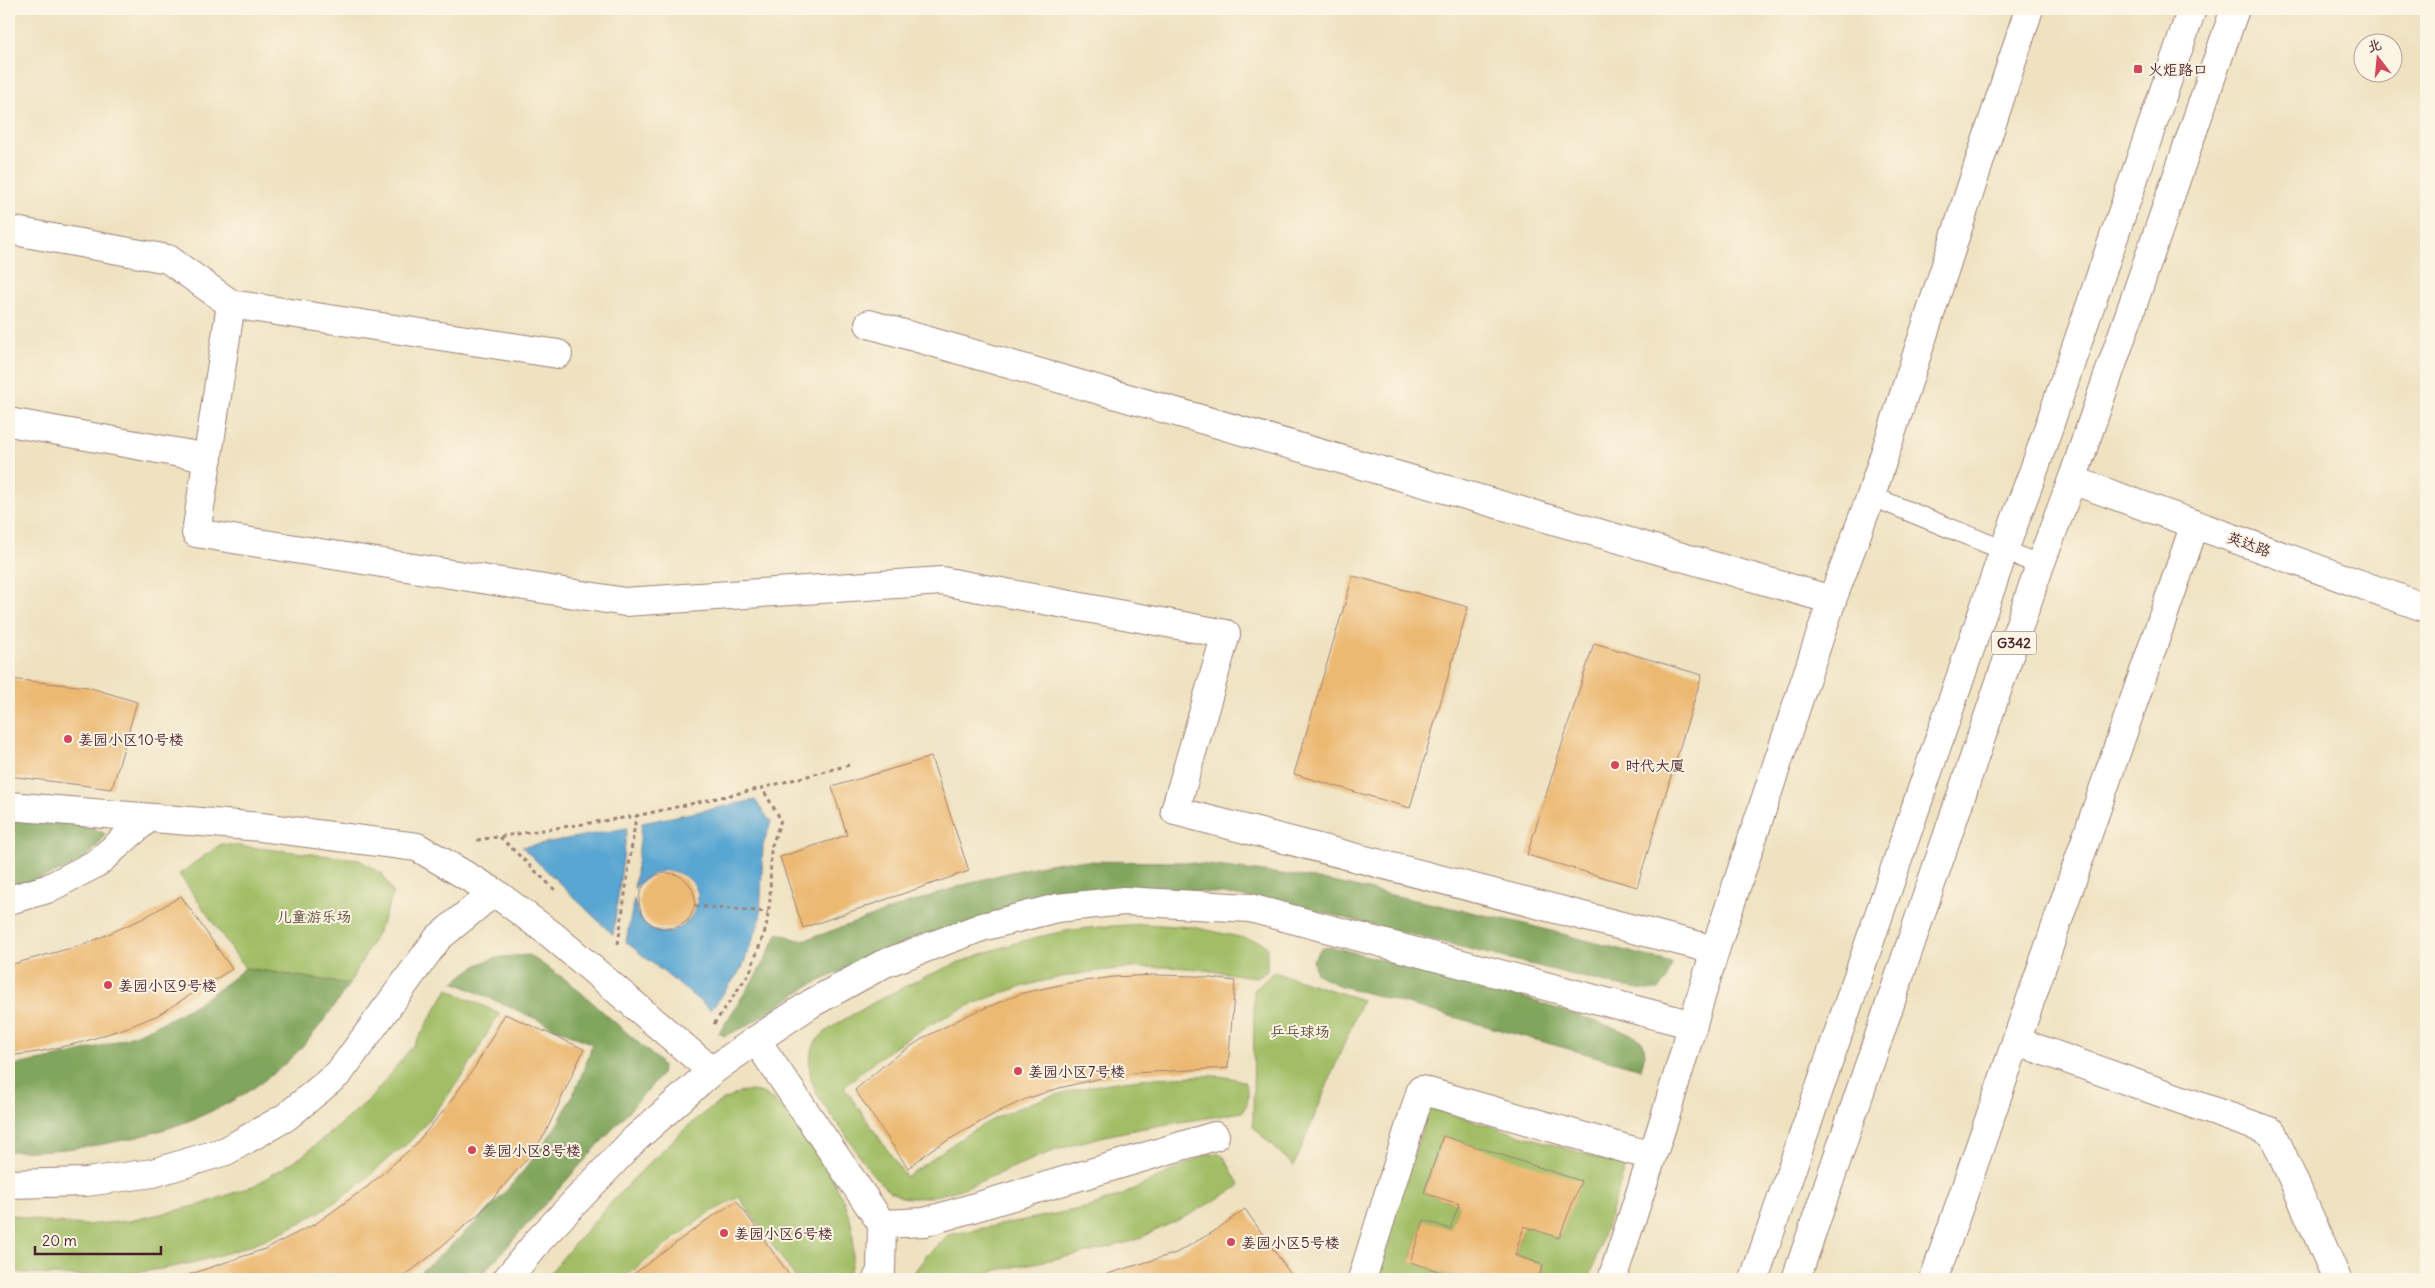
<svg xmlns="http://www.w3.org/2000/svg" width="2435" height="1288" viewBox="0 0 2435 1288" font-family="Delius,'LXGW WenKai TC',sans-serif">
	<style>
		.green { fill: #a1be66; stroke: #766e48 }
		.forest { fill: #80a55b; stroke: #656243 }
		.water { fill: #59a6d2; stroke: #52627e }
		.building { fill: #ecb973 }
		.lines { fill: none; stroke-linecap: round; stroke-linejoin: round }
		.service-casing { stroke: #9c8076; stroke-width: 21 }
		.minor-casing { stroke: #9c8076; stroke-width: 30 }
		.tertiary-casing { stroke: #9c8076; stroke-width: 30 }
		.trunk-casing { stroke: #9c8076; stroke-width: 30 }
		.path { stroke: #9c8076; stroke-width: 3; stroke-dasharray: 4 4; stroke-linecap: butt }
		.service { stroke: #fff; stroke-width: 19 }
		.minor { stroke: #fff; stroke-width: 28 }
		.tertiary { stroke: #fff; stroke-width: 28 }
		.trunk { stroke: #fff; stroke-width: 28 }
		.poi-dot { fill: #d1495b; stroke: #fcf5e5; stroke-width: 2 }
		.labels { text-anchor: middle; dominant-baseline: central; stroke-width: 4; stroke-linejoin: round; paint-order: stroke }
		.shield { fill: #fcf5e5; stroke: #7f5f63; stroke-width: 1 }
		.shield-label { font-size: 14px; font-weight: bold; fill: #4a1f2b }
		.poi-label { font-size: 15px; fill: #4a1f2b; stroke: #fcf5e5; text-anchor: start }
		.street-label { font-size: 15px; fill: #4a1f2b; stroke: #fcf5e5 }
		.park-label { font-size: 15px; fill: #644f3d; stroke: #fcf5e5 }
	</style>
	<rect width="100%" height="100%" fill="#fcf5e5"/>
	<filter id="ink" filterUnits="userSpaceOnUse"><feTurbulence type="fractalNoise" baseFrequency=".02" numOctaves="2"/><feDisplacementMap in="SourceGraphic" scale="10" xChannelSelector="R" yChannelSelector="G"/><feConvolveMatrix kernelMatrix="1 2 1 2 8 2 1 2 1" color-interpolation-filters="sRGB"/></filter>
	<filter id="wash" filterUnits="userSpaceOnUse"><feTurbulence type="fractalNoise" baseFrequency=".0096" numOctaves="4" result="noise"/><feDisplacementMap in="SourceGraphic" scale="20" xChannelSelector="R" yChannelSelector="G"/><feGaussianBlur stdDeviation="1.12" result="paint"/><feColorMatrix in="noise" values="0 0 0 0 0 0 0 0 0 0 0 0 0 0 0 0 0 1.4 0 .05"/><feComposite in="paint" operator="in"/></filter>
	<g filter="url(#wash)">
		<rect width="100%" height="100%" fill="#efe2c1"/>
		<!-- green -->
		<g class="green">
			<path d="M 221,844 L 357,859 L 382,873 L 393,894 L 381,926 L 349,984 L 245,968 L 179,874 Z"/>
			<path d="M 1145,924 L 1193,927 L 1262,942 L 1267,948 L 1267,971 L 1257,977 C 1228,974 1199,968 1170,967 C 1048,966 934,1004 844,1087 L 906,1177 C 937,1156 967,1131 1002,1115 C 1056,1090 1115,1079 1174,1077 C 1200,1076 1221,1073 1245,1082 C 1249,1095 1250,1102 1242,1112 C 1188,1122 1134,1127 1082,1142 C 1065,1147 1047,1153 1031,1160 C 991,1175 951,1200 907,1198 C 881,1196 857,1151 843,1131 C 828,1110 806,1087 810,1059 C 810,1054 814,1043 818,1039 C 829,1027 845,1019 859,1011 C 918,977 984,949 1051,934 C 1082,927 1114,926 1145,924 Z"/>
			<path d="M 1274,972 L 1362,1000 L 1294,1166 L 1253,1127 L 1254,990 Z"/>
			<path d="M 448,989 L 500,1014 C 488,1027 483,1045 473,1059 C 456,1086 435,1114 413,1138 C 405,1147 393,1154 384,1162 C 376,1169 368,1178 359,1185 C 262,1260 130,1288 9,1271 L 9,1214 L 46,1222 L 85,1225 L 129,1221 L 200,1205 L 255,1185 L 301,1157 L 370,1099 L 416,1042 Z"/>
			<path d="M 745,1091 C 751,1091 759,1091 764,1094 C 797,1111 850,1197 853,1234 C 854,1249 852,1264 848,1279 L 796,1279 L 739,1197 L 706,1215 L 622,1279 L 545,1279 C 583,1233 622,1188 666,1147 C 690,1124 713,1101 745,1091 Z"/>
			<path d="M 1429,1108 L 1626,1166 L 1589,1279 L 1538,1279 L 1543,1265 L 1515,1255 L 1524,1226 L 1443,1136 L 1424,1193 L 1459,1204 L 1450,1229 L 1424,1221 L 1410,1261 L 1462,1279 L 1373,1279 Z"/>
			<path d="M 1217,1153 L 1224,1157 L 1240,1186 L 1189,1215 L 1133,1241 L 1091,1252 L 998,1270 L 974,1279 L 909,1279 L 927,1255 L 948,1235 L 1090,1207 L 1122,1195 L 1207,1154 Z"/>
		</g>
		<!-- forest -->
		<g class="forest">
			<path d="M 9,818 C 42,819 76,817 105,834 C 87,869 43,877 9,887 Z"/>
			<path d="M 1067,861 L 1184,862 L 1313,878 L 1517,922 L 1672,963 L 1667,979 L 1658,990 L 1645,990 L 1614,985 C 1543,967 1472,950 1401,932 C 1321,912 1242,890 1159,890 L 874,956 L 807,987 L 747,1026 L 724,1036 L 719,1033 L 760,969 L 778,933 L 799,940 L 808,939 C 894,910 977,874 1067,861 Z"/>
			<path d="M 1333,947 L 1513,994 L 1629,1033 L 1643,1042 L 1645,1054 L 1641,1069 L 1338,985 L 1316,974 L 1313,960 L 1321,948 Z"/>
			<path d="M 529,955 L 569,982 L 658,1060 L 662,1067 L 661,1075 L 478,1279 L 412,1279 C 488,1215 565,1143 592,1044 L 454,982 C 483,958 492,957 529,955 Z"/>
			<path d="M 245,968 L 349,984 C 334,1007 318,1030 299,1050 C 228,1125 108,1153 9,1151 L 9,1066 C 101,1051 173,1030 245,968 Z"/>
		</g>
		<!-- water -->
		<g class="water">
			<path d="M 755,800 L 771,822 L 763,845 L 760,920 L 742,968 L 711,1010 L 626,942 L 634,899 C 636,905 637,912 640,917 C 668,964 732,890 675,872 C 659,867 645,878 634,889 L 642,823 Z"/>
			<path d="M 627,828 L 613,935 L 522,847 Z"/>
		</g>
		<g id="blocks">
			<!-- building -->
			<g class="building">
				<path d="M 1353,576 L 1468,607 L 1410,808 L 1294,774 Z"/>
				<path d="M 1594,643 L 1702,675 L 1637,887 L 1527,855 Z"/>
				<path d="M 9,679 L 88,687 L 137,702 L 112,789 L 9,776 Z"/>
				<path d="M 931,757 L 969,871 L 803,928 L 780,857 L 847,835 L 832,787 Z"/>
				<circle cx="667" cy="901" r="28"/>
				<path d="M 181,896 L 232,969 L 158,1015 L 134,1025 L 83,1042 L 38,1052 L 9,1056 L 9,965 L 86,944 L 144,918 Z"/>
				<path d="M 1154,975 L 1195,976 L 1235,981 L 1228,1068 L 1133,1073 L 1097,1079 L 1059,1088 L 1026,1099 L 998,1112 L 932,1149 L 908,1168 L 855,1090 L 889,1061 L 925,1037 L 970,1014 L 1023,993 L 1069,983 L 1114,977 Z"/>
				<path d="M 505,1014 L 584,1049 L 545,1134 L 531,1154 L 482,1211 L 428,1258 L 400,1279 L 176,1279 L 265,1249 L 315,1224 L 367,1187 L 415,1145 L 445,1109 L 475,1067 Z"/>
				<path d="M 1443,1136 L 1581,1181 L 1559,1238 L 1524,1226 L 1515,1255 L 1543,1265 L 1538,1279 L 1462,1279 L 1410,1262 L 1424,1220 L 1450,1229 L 1459,1204 L 1424,1193 Z"/>
				<path d="M 737,1201 L 792,1279 L 627,1279 L 707,1220 Z"/>
				<path d="M 1245,1209 L 1294,1279 L 1091,1279 L 1176,1253 L 1213,1232 Z"/>
			</g>
		</g>
	</g>
	<g filter="url(#ink)">
		<use href="#blocks" fill-opacity="0" stroke="#9c8076" stroke-width="1"/>
		<g class="lines">
			<!-- service casing -->
			<g class="service-casing">
				<path id="service" d="M 1871,496 L 2040,565"/>
			</g>
			<!-- minor casing -->
			<g class="minor-casing">
				<g id="minor">
					<path d="M 9,230 L 168,259 L 231,304 L 196,533 L 625,602 L 942,581 L 1226,634 L 1175,811 L 1715,950"/>
					<path d="M 231,304 L 558,354"/>
					<path d="M 869,324 L 1832,600"/>
					<path d="M 9,422 L 208,458"/>
					<path d="M 9,806 L 261,827 L 417,847 L 494,892 L 552,935 L 712,1071"/>
					<path d="M 9,900 L 47,889 L 97,863 L 147,819"/>
					<path d="M 756,1040 L 882,1224 L 881,1271 L 877,1279"/>
					<path d="M 2016,1041 L 2272,1132 L 2337,1279"/>
					<path d="M 9,1184 L 86,1182 L 153,1173 L 226,1151 L 286,1117 L 339,1073 L 438,938 L 494,892"/>
					<path d="M 882,1224 L 925,1222 L 1215,1136"/>
					<path d="M 507,1279 L 539,1240 L 635,1139 L 712,1071 L 756,1040 L 812,1003 L 883,964 L 982,927 L 1057,908 L 1124,901 L 1250,908 L 1693,1025"/>
					<path d="M 1362,1279 L 1421,1090 L 1651,1156"/>
					<path d="M 1612,1279 L 1665,1117 L 1715,950 L 1832,600 L 1871,496 L 2029,9"/>
					<path d="M 1934,1279 L 2195,524"/>
				</g>
			</g>
			<!-- tertiary casing -->
			<g class="tertiary-casing">
				<path id="tertiary" d="M 2072,480 L 2426,608"/>
			</g>
			<!-- trunk casing -->
			<g class="trunk-casing">
				<g id="trunk">
					<path d="M 1754,1279 L 2004,550 L 2035,467 L 2192,9"/>
					<path d="M 1796,1279 L 2040,565 L 2072,480 L 2235,9"/>
				</g>
			</g>
			<!-- path -->
			<g class="path">
				<path d="M 500,837 L 555,890"/>
				<path d="M 477,840 L 636,816 L 762,788 L 849,765"/>
				<path d="M 695,906 L 768,912"/>
				<path d="M 618,944 L 636,816"/>
				<path d="M 714,1024 L 750,972 L 766,928 L 770,900 L 771,848 L 781,820 L 762,788"/>
			</g>
			<!-- service -->
			<use href="#service" class="service"/>
			<!-- minor -->
			<use href="#minor" class="minor"/>
			<!-- tertiary -->
			<use href="#tertiary" class="tertiary"/>
			<!-- trunk -->
			<use href="#trunk" class="trunk"/>
		</g>
	</g>
	<!-- markers -->
	<g class="poi-dot">
		<rect x="2133" y="64" width="10" height="10" rx="2.5"/>
		<circle cx="68" cy="739" r="5"/>
		<circle cx="1615" cy="765" r="5"/>
		<circle cx="108" cy="985" r="5"/>
		<circle cx="1018" cy="1071" r="5"/>
		<circle cx="472" cy="1150" r="5"/>
		<circle cx="724" cy="1233" r="5"/>
		<circle cx="1231" cy="1242" r="5"/>
	</g>
	<g class="labels">
		<!-- shield labels -->
		<rect class="shield" x="1991.5" y="631.5" width="45" height="23" rx="4"/>
		<g class="shield-label">
			<text x="2014" y="643">G342</text>
		</g>
		<!-- poi labels -->
		<g class="poi-label">
			<text x="2148" y="69">火炬路口</text>
			<text x="78" y="739">姜园小区10号楼</text>
			<text x="1625" y="765">时代大厦</text>
			<text x="118" y="985">姜园小区9号楼</text>
			<text x="1028" y="1071">姜园小区7号楼</text>
			<text x="482" y="1150">姜园小区8号楼</text>
			<text x="734" y="1233">姜园小区6号楼</text>
			<text x="1241" y="1242">姜园小区5号楼</text>
		</g>
		<!-- street labels -->
		<g class="street-label">
			<text transform="translate(2249 544) rotate(20)">英达路</text>
		</g>
		<!-- park labels -->
		<g class="park-label">
			<text x="314" y="916">儿童游乐场</text>
			<text x="1300" y="1031">乒乓球场</text>
		</g>
	</g>
	<!-- margin -->
	<rect width="2435" height="1288" fill="none" stroke="#fcf5e5" stroke-width="30"/>
	<!-- north arrow -->
	<g transform="translate(2378 58) rotate(344)"><circle r="24" fill="#fcf5e5" stroke="#b59f9b"/>
	<path d="M0-4L9 19L0 12L-9 19Z" fill="#d1495b"/>
	<text y="-8" font-size="14" font-weight="bold" text-anchor="middle" fill="#4a1f2b">北</text>
	</g>
	<!-- scale -->
	<path d="M35 1246v8h126v-8" fill="none" stroke="#4a1f2b" stroke-width="2.5"/>
	<text x="42" y="1246" font-size="15" fill="#4a1f2b" stroke="#fcf5e5" stroke-width="4" paint-order="stroke">20 m</text>
</svg>
